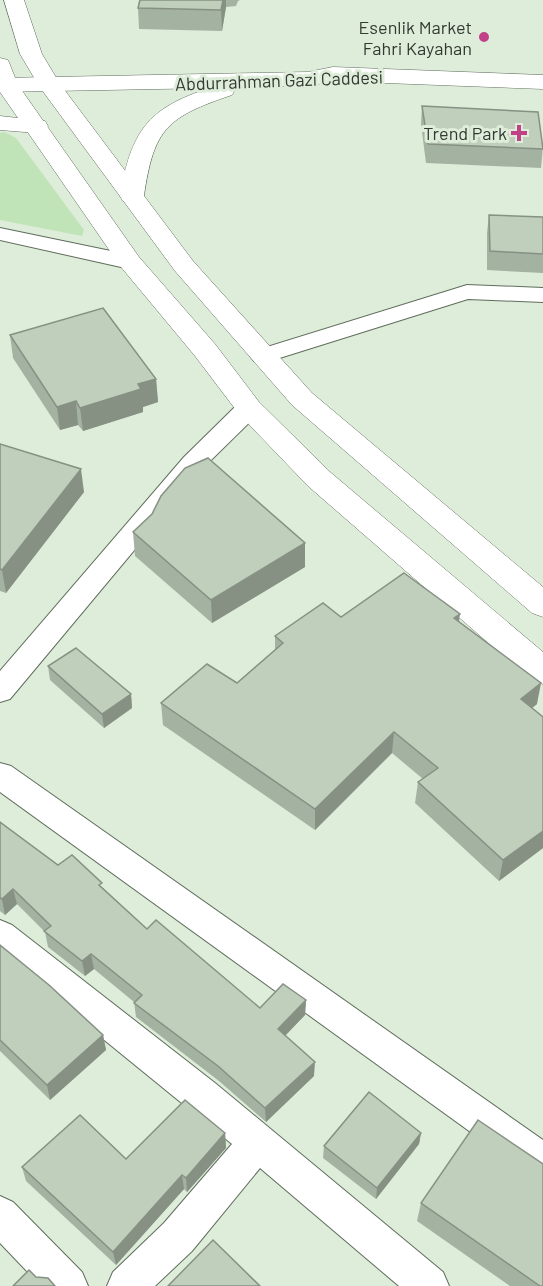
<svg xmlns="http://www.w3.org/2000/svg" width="543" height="1286" viewBox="0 0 543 1286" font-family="Barlow,sans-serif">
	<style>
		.green { fill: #c0e4b8 }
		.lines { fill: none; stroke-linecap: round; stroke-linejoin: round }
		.minor-casing { stroke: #5f6d5c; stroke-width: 2 }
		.tertiary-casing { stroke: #5f6d5c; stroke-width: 1 }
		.secondary-casing { stroke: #5f6d5c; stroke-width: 1 }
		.minor { fill: #fff; fill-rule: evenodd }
		.tertiary { fill: #fff; fill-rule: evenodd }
		.secondary { fill: #fff; fill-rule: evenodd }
		.wall { fill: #a4b2a2 }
		.shaded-wall { fill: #869184 }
		.building { fill: #bfcfbc; stroke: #869184; stroke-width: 1.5 }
		.poi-dot { fill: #c14088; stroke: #deedda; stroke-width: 2 }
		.labels { text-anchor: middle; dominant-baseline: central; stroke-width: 6; stroke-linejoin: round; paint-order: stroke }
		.far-poi-label { font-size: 18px; fill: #333932; stroke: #deedda; text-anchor: end }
		.far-street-label { font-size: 18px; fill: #333932; stroke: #deedda }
	</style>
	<rect width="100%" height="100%" fill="#deedda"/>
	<!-- green -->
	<path class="green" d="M 4,132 L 16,138 L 84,230 L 82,236 L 0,220 L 0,133 Z"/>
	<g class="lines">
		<!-- minor casing -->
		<g class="minor-casing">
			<g id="minor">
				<path d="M 0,228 L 130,255 L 138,257 L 141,262 L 138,267 L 130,269 L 0,240 Z"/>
				<path d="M 467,285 L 543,288 L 543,302 L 468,299 L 270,361 L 262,363 L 254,361 L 250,356 L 254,351 Z"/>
				<path d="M 249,400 L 258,402 L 261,408 L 258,414 L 202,469 L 10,699 L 0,702 L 0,671 L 184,457 L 240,402 Z"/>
				<path d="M 0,763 L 11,766 L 543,1140 L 543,1180 L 530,1175 L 0,792 Z"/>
				<path d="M 0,920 L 12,925 L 215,1083 L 443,1272 L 449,1286 L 399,1286 L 260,1168 L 192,1251 L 155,1286 L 107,1286 L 113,1272 L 164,1223 L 232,1144 L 0,955 Z"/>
				<path d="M 0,1196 L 13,1202 L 82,1272 L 88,1286 L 41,1286 L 0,1243 Z"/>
			</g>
		</g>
		<!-- tertiary casing -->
		<g class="tertiary-casing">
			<g id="tertiary">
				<path d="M 333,67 L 543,75 L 543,89 L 333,81 L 308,86 L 233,87 L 235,90 L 232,95 C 167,117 154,128 144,196 L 141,201 L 132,203 L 123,201 L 120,196 C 131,132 147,108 210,88 L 0,92 L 0,78 L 308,72 Z"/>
				<path d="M 0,116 L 45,121 L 48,126 L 45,131 L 37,133 L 0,130 Z"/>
			</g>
		</g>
		<!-- secondary casing -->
		<g class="secondary-casing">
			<g id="secondary">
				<path d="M 4,0 L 24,0 L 42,54 L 60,84 L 193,261 L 312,393 L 543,587 L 543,617 L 532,613 L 292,405 L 175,271 L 39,86 L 20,54 Z"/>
				<path d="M 0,58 L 8,60 L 18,85 L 139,257 L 215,344 L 259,402 L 330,472 L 543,652 L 543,684 L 531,680 L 308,486 L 239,414 L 195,356 L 121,267 L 0,92 Z"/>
			</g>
		</g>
		<!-- minor -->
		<use href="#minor" class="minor"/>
		<!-- tertiary -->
		<use href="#tertiary" class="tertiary"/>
		<!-- secondary -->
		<use href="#secondary" class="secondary"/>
	</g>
	<!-- wall -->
	<g class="wall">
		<path d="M 139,0 L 240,0 L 238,1 L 236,6 L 226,7 L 222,31 L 139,29 L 138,8 Z"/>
		<path d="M 422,106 L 543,146 L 541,168 L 426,163 L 421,124 Z"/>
		<path d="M 489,215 L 543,217 L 543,273 L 487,270 L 487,233 Z"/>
		<path d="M 10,335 L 156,379 L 158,402 L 143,407 L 143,412 L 83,431 L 78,425 L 60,430 L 13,358 Z"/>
		<path d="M 0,444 L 84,492 L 6,593 L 0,591 Z"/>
		<path d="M 133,532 L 305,567 L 212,623 L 135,556 Z"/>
		<path d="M 341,617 L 459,621 L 537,704 L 532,708 L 543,717 L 543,848 L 499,881 L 415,803 L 418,782 L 423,779 L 392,753 L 315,830 L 163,725 L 161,703 L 237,683 L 275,651 L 275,636 Z"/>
		<path d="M 48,666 L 131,694 L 132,708 L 104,728 L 50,680 Z"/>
		<path d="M 0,822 L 58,865 L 103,888 L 147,929 L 260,1008 L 306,1000 L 305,1015 L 285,1036 L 314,1076 L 266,1122 L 219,1081 L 136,1017 L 134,1002 L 94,969 L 85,976 L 48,947 L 45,932 L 17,904 L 5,915 L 0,911 Z"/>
		<path d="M 0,945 L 103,1035 L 106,1050 L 50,1100 L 0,1051 Z"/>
		<path d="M 225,1133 L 226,1148 L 187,1192 L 184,1189 L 116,1265 L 26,1181 L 22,1167 L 126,1159 Z"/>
		<path d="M 421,1133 L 419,1144 L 376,1199 L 323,1158 L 324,1146 Z"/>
		<path d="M 421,1203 L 543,1286 L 510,1286 L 417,1221 Z"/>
	</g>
	<!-- shaded-wall -->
	<g class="shaded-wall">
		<path d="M 223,0 L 226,0 L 226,7 L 222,31 L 221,10 Z"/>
		<path d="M 156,379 L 158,402 L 143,407 L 143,412 L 83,431 L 80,408 L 138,384 Z"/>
		<path d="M 76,401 L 78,425 L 60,430 L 57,407 Z"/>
		<path d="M 81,469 L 84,492 L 6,593 L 2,570 Z"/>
		<path d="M 305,543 L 305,567 L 212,623 L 211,600 Z"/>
		<path d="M 460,614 L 457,635 L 454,618 Z"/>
		<path d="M 541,683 L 537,704 L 517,720 L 521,699 Z"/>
		<path d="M 131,694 L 132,708 L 104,728 L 102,714 Z"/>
		<path d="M 394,732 L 392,753 L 315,830 L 315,809 Z"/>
		<path d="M 543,831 L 543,848 L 499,881 L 503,860 Z"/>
		<path d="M 13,889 L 17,904 L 5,915 L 2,899 Z"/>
		<path d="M 91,954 L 94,969 L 85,976 L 82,961 Z"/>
		<path d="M 306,1000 L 305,1015 L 278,1043 L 278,1029 Z"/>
		<path d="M 103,1035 L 106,1050 L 50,1100 L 47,1085 Z"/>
		<path d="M 315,1062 L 314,1076 L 266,1122 L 265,1108 Z"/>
		<path d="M 225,1133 L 226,1148 L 187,1192 L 186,1178 Z"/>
		<path d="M 421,1133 L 419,1144 L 376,1199 L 377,1188 Z"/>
		<path d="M 182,1175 L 184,1189 L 116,1265 L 113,1252 Z"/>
	</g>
	<!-- building -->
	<g class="building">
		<path d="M 140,0 L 223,0 L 221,10 L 138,8 Z"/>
		<path d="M 422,106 L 538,112 L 543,149 L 428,144 Z"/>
		<path d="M 489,215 L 543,217 L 543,254 L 490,251 Z"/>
		<path d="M 103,308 L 156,379 L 138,384 L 141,389 L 80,408 L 76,401 L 57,407 L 10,335 Z"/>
		<path d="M 0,444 L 81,469 L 2,570 L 0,569 Z"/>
		<path d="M 208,458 L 305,543 L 211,600 L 133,532 L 152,514 L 161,496 L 185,468 Z"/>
		<path d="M 404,573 L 460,614 L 454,618 L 541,683 L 521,699 L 543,717 L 543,831 L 503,860 L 418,782 L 438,768 L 394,732 L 315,809 L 161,703 L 207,664 L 237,683 L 283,643 L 275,636 L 323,603 L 341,617 Z"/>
		<path d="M 76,648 L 131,694 L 102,714 L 48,666 Z"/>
		<path d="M 0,822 L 58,865 L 72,855 L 102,883 L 99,885 L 147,929 L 156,920 L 260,1008 L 283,984 L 306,1000 L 278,1029 L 315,1062 L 265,1108 L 218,1066 L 134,1003 L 142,995 L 91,954 L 82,961 L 44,931 L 51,926 L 13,889 L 2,899 L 0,898 Z"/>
		<path d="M 0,945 L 49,985 L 103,1035 L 47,1085 L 0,1040 Z"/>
		<path d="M 369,1092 L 421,1133 L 377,1188 L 324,1146 Z"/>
		<path d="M 185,1100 L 225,1133 L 186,1178 L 182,1175 L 113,1252 L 22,1167 L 80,1115 L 126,1159 Z"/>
		<path d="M 478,1120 L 543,1164 L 543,1286 L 540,1286 L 421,1203 Z"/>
		<path d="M 213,1240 L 260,1286 L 168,1286 Z"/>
		<path d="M 29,1270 L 36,1277 L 48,1278 L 55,1286 L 13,1286 Z"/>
	</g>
	<!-- markers -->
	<g class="poi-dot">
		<circle cx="484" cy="37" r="6"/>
		<path d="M516 124h6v6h6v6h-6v6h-6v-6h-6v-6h6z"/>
	</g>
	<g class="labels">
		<!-- far-poi labels -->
		<g class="far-poi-label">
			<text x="472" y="27">Esenlik Market<tspan x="472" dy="21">Fahri Kayahan</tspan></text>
			<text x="507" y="133">Trend Park</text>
		</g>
		<!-- far-street labels -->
		<g class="far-street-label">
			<text transform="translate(279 80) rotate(-2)">Abdurrahman Gazi Caddesi</text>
		</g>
	</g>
</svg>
